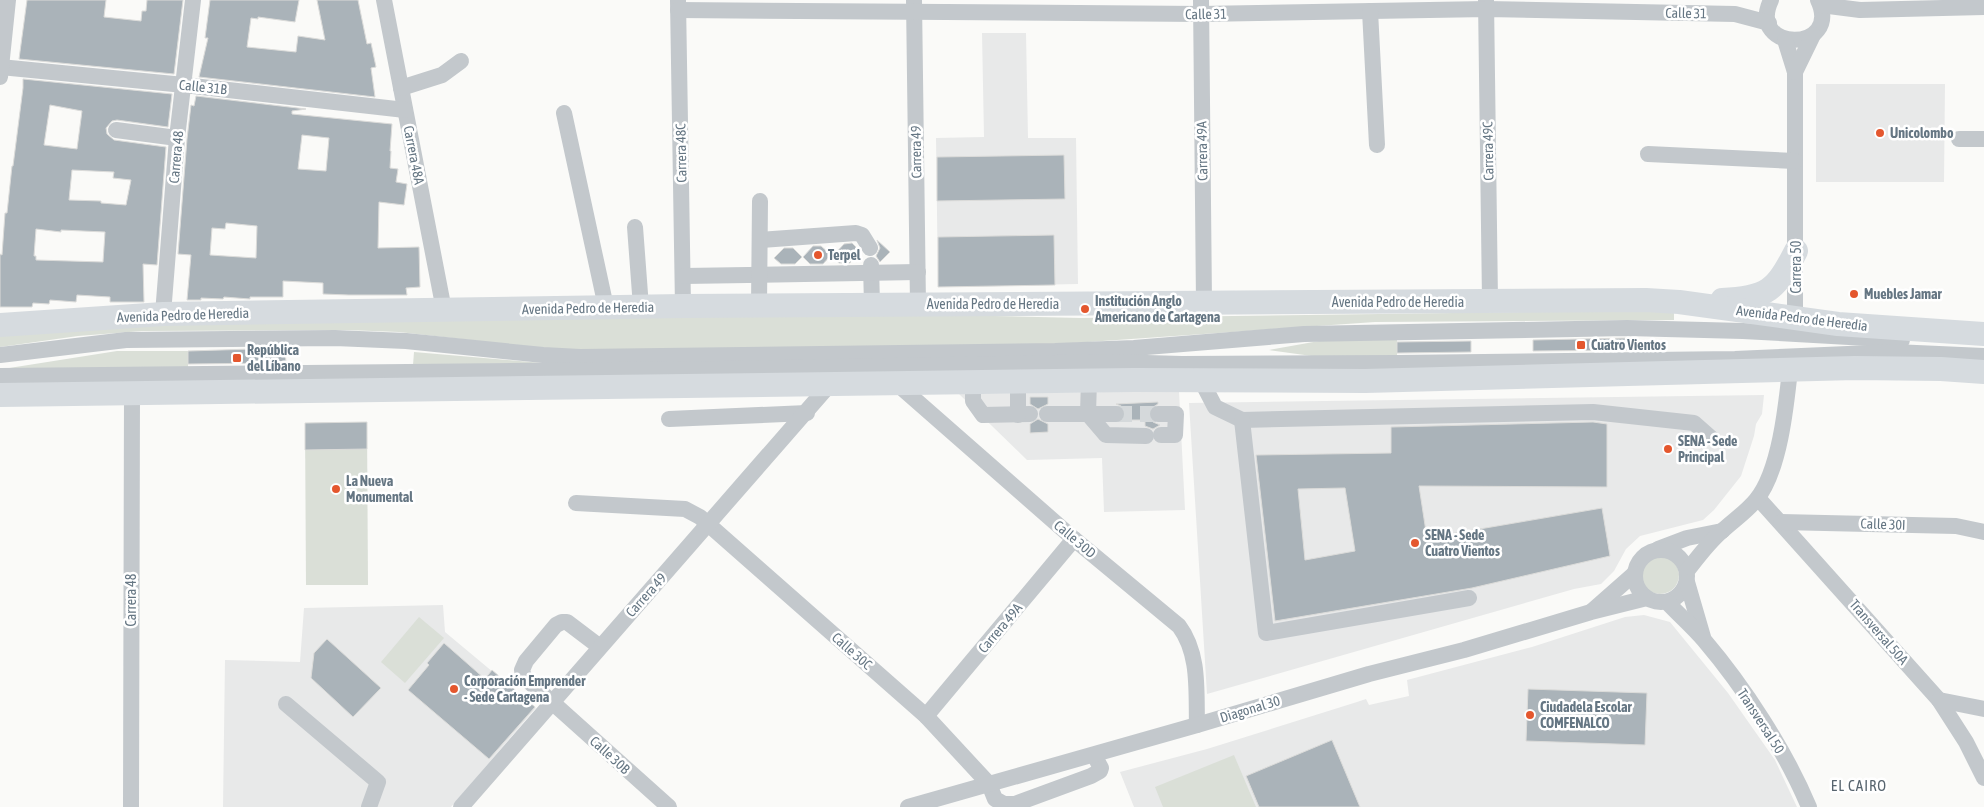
<svg xmlns="http://www.w3.org/2000/svg" width="1984" height="807" viewBox="0 0 1984 807" font-family="'Asap Condensed',sans-serif">
	<style>
		.built { fill: #e8e9e9 }
		.green { fill: #dadfd7 }
		.building { fill: #aab3b9; stroke: #dcdcda; fill-rule: evenodd }
		.lines { fill: none; stroke-linecap: round; stroke-linejoin: round }
		.minor-tunnel { stroke: #d5d9db; stroke-width: 16; stroke-dasharray: 16 8; stroke-linecap: butt }
		.minor { stroke: #c3c8cc; stroke-width: 16 }
		.highway { stroke: #d6dbdf; stroke-width: 24 }
		.poi-dot { fill: #e4572e; stroke: #fff; stroke-width: 2 }
		.labels { text-anchor: middle; dominant-baseline: central; stroke-width: 5; stroke-linejoin: round; paint-order: stroke }
		.street-label { font-size: 14px; fill: #657683; stroke: #fff }
		.poi-label { font-size: 14px; font-weight: bold; fill: #657683; stroke: #fff; text-anchor: start }
		.neighbourhood-label { font-size: 15px; letter-spacing: 1px; fill: #57646e; stroke: #fff }
	</style>
	<rect width="100%" height="100%" fill="#fafaf8"/>
	<!-- built -->
	<g class="built">
		<path d="M 982,33 L 1026,33 L 1028,138 L 1076,138 L 1078,284 L 938,287 L 936,138 L 984,137 Z"/>
		<path d="M 1816,84 L 1945,84 L 1944,182 L 1816,182 Z"/>
		<path d="M 1179,391 L 1185,510 L 1104,512 L 1102,458 L 1027,460 L 959,394 Z"/>
		<path d="M 1764,395 L 1762,414 L 1756,424 L 1754,436 L 1741,476 L 1714,510 L 1703,520 L 1640,536 L 1626,549 L 1614,571 L 1601,584 L 1574,589 L 1207,694 L 1189,403 Z"/>
		<path d="M 443,605 L 445,632 L 536,708 L 451,807 L 223,807 L 225,660 L 300,662 L 304,608 Z"/>
		<path d="M 1644,615 L 1670,622 L 1728,693 L 1775,760 L 1797,807 L 1134,807 L 1120,772 L 1207,749 L 1357,702 L 1366,699 L 1369,705 L 1409,696 L 1407,680 L 1532,647 L 1625,617 Z"/>
	</g>
	<!-- green -->
	<g class="green">
		<path d="M 1674,310 L 1674,320 L 1375,322 L 1059,344 L 584,353 L 399,332 L 347,330 L 142,331 L 78,336 L 0,347 L 0,331 L 192,321 L 900,314 L 1081,318 Z"/>
		<path d="M 1397,339 L 1397,358 L 1319,357 L 1269,350 L 1319,341 Z"/>
		<path d="M 117,351 L 188,351 L 188,368 L 3,369 Z"/>
		<path d="M 414,352 L 542,363 L 413,365 Z"/>
		<path d="M 367,422 L 368,585 L 306,585 L 305,423 Z"/>
		<circle cx="1660" cy="575" r="19"/>
		<path d="M 419,617 L 444,638 L 405,683 L 381,662 Z"/>
		<path d="M 1234,755 L 1256,807 L 1163,807 L 1155,787 Z"/>
	</g>
	<!-- building -->
	<g class="building">
		<path d="M 27,0 L 106,0 L 104,17 L 141,21 L 142,11 L 146,11 L 147,0 L 183,0 L 174,74 L 19,59 Z"/>
		<path d="M 210,0 L 299,0 L 295,22 L 258,17 L 258,19 L 251,18 L 247,47 L 296,52 L 298,36 L 325,40 L 317,0 L 358,0 L 367,44 L 371,43 L 376,67 L 371,68 L 375,97 L 199,77 L 208,38 L 205,38 Z"/>
		<path d="M 23,79 L 172,94 L 168,127 L 117,120 L 112,121 L 106,128 L 107,134 L 114,140 L 166,147 L 157,265 L 143,264 L 144,302 L 110,302 L 110,297 L 77,295 L 76,302 L 50,300 L 49,304 L 33,303 L 32,307 L 0,307 L 0,254 L 2,255 L 5,213 L 7,213 L 12,166 L 13,166 L 23,88 ZM 50,105 L 82,111 L 77,149 L 44,145 ZM 72,170 L 114,172 L 113,178 L 131,180 L 126,205 L 101,203 L 101,201 L 69,200 ZM 36,229 L 61,232 L 61,230 L 105,232 L 103,262 L 36,260 L 36,256 L 34,256 Z"/>
		<path d="M 196,96 L 306,109 L 292,111 L 292,114 L 392,124 L 390,151 L 391,151 L 390,168 L 398,169 L 396,182 L 407,184 L 404,205 L 379,202 L 378,248 L 419,247 L 420,287 L 406,288 L 407,295 L 349,295 L 323,294 L 323,283 L 283,281 L 283,297 L 250,297 L 250,299 L 224,297 L 223,299 L 201,298 L 201,300 L 187,300 L 191,255 L 178,254 L 187,139 L 191,105 L 194,106 ZM 302,135 L 329,138 L 326,171 L 298,169 ZM 226,223 L 257,226 L 256,258 L 210,255 L 212,228 L 225,229 Z"/>
		<path d="M 1064,155 L 1065,199 L 937,201 L 937,157 Z"/>
		<path d="M 1054,235 L 1055,285 L 938,287 L 938,237 Z"/>
		<path d="M 877,240 L 890,252 L 880,262 L 876,256 L 880,248 Z"/>
		<path d="M 852,243 L 861,252 L 850,263 L 839,263 L 832,257 L 844,244 Z"/>
		<path d="M 813,246 L 821,246 L 831,255 L 823,264 L 810,264 L 803,257 Z"/>
		<path d="M 784,248 L 793,248 L 802,257 L 795,264 L 781,264 L 774,258 Z"/>
		<path d="M 1629,338 L 1629,350 L 1533,351 L 1533,340 Z"/>
		<path d="M 1471,341 L 1471,352 L 1397,353 L 1397,342 Z"/>
		<path d="M 285,348 L 286,363 L 188,364 L 188,351 Z"/>
		<path d="M 1030,397 L 1048,397 L 1048,404 L 1038,409 L 1030,404 Z"/>
		<path d="M 1158,402 L 1158,404 L 1150,409 L 1148,414 L 1153,422 L 1160,425 L 1153,429 L 1145,426 L 1145,420 L 1123,420 L 1126,414 L 1125,409 L 1121,406 L 1116,404 Z"/>
		<path d="M 1038,419 L 1048,424 L 1048,432 L 1030,433 L 1030,424 Z"/>
		<path d="M 367,422 L 367,449 L 305,450 L 305,423 Z"/>
		<path d="M 1593,422 L 1607,424 L 1607,487 L 1419,486 L 1427,538 L 1602,508 L 1610,556 L 1472,588 L 1275,621 L 1256,455 L 1391,453 L 1391,427 ZM 1345,488 L 1355,551 L 1305,560 L 1298,489 Z"/>
		<path d="M 327,639 L 381,688 L 353,717 L 311,678 L 314,653 Z"/>
		<path d="M 444,643 L 485,679 L 492,670 L 535,707 L 489,759 L 408,690 L 429,665 L 427,663 Z"/>
		<path d="M 1528,689 L 1647,693 L 1645,745 L 1526,741 Z"/>
		<path d="M 1332,740 L 1360,807 L 1259,807 L 1246,776 Z"/>
	</g>
	<g class="lines">
		<!-- minor-tunnel -->
		<path class="minor-tunnel" d="M 1116,414 L 1158,414"/>
		<!-- minor -->
		<g class="minor">
			<path d="M 384,0 L 444,310"/>
			<path d="M 914,0 L 918,305"/>
			<path d="M 1201,0 L 1204,303"/>
			<path d="M 1486,0 L 1490,301"/>
			<path d="M 1771,0 C 1746,53 1843,53 1818,0"/>
			<path d="M 678,1 L 683,306"/>
			<path d="M 1821,5 L 1860,10 L 1984,7"/>
			<path d="M 678,10 L 1201,14 L 1487,9 L 1735,14 L 1769,23"/>
			<path d="M 1370,11 L 1377,145"/>
			<path d="M 1785,40 L 1795,72 L 1795,328"/>
			<path d="M 0,67 L 184,85 L 405,110"/>
			<path d="M 1795,72 L 1813,35"/>
			<path d="M 0,77 L 8,0"/>
			<path d="M 401,88 L 442,75 L 461,61"/>
			<path d="M 564,113 L 606,307"/>
			<path d="M 116,130 L 177,138"/>
			<path d="M 1959,139 L 1984,139"/>
			<path d="M 1648,154 L 1795,161"/>
			<path d="M 635,227 L 641,307"/>
			<path d="M 760,240 L 856,233 L 862,235 L 870,248"/>
			<path d="M 871,265 L 872,305"/>
			<path d="M 684,276 L 918,272"/>
			<path d="M 759,306 L 760,201"/>
			<path d="M 163,314 L 177,138 L 193,0"/>
			<path d="M 0,355 L 126,340 L 335,338 L 406,341 L 543,355 L 580,357 L 1055,351 L 1134,348 L 1304,334 L 1627,328 L 1743,331 L 1902,340"/>
			<path d="M 0,376 L 723,369 L 1111,362 L 1182,364 L 1398,363 L 1735,359 L 1894,352 L 1984,356"/>
			<path d="M 1089,380 L 1088,414 L 1106,435 L 1146,436"/>
			<path d="M 1201,380 L 1215,407 L 1242,420 L 1593,412 L 1694,423 L 1711,438"/>
			<path d="M 895,382 L 1074,539 L 1179,626 C 1200,654 1196,692 1197,725"/>
			<path d="M 973,382 L 973,401 L 983,415 L 1030,414"/>
			<path d="M 1047,414 L 1116,414"/>
			<path d="M 1158,414 L 1176,414 L 1175,435 L 1161,435"/>
			<path d="M 1018,415 L 1018,381"/>
			<path d="M 669,419 L 807,413"/>
			<path d="M 1242,420 L 1266,633 L 1469,598"/>
			<path d="M 1758,498 L 1939,700 L 1966,742 L 1984,778"/>
			<path d="M 576,503 L 685,509 L 700,517 L 926,716 L 989,784 L 995,799 L 1004,804 L 1015,804 L 1091,776 L 1100,771 L 1101,768 L 1094,755"/>
			<path d="M 1781,522 L 1956,526 L 1984,532"/>
			<path d="M 1658,549 L 1687,538 L 1722,531"/>
			<circle cx="1661" cy="576" r="26"/>
			<path d="M 1687,571 C 1698,557 1709,542 1722,531 C 1734,520 1746,512 1756,500 C 1781,470 1787,398 1791,360"/>
			<path d="M 1687,582 L 1703,637"/>
			<path d="M 1667,602 C 1679,615 1692,626 1704,640 C 1744,687 1785,750 1809,807"/>
			<path d="M 1592,611 L 1634,574"/>
			<path d="M 600,647 L 567,622 L 562,622 L 556,625 L 526,661 L 522,670 L 524,677 L 669,807"/>
			<path d="M 1939,700 L 1984,709"/>
			<path d="M 286,704 L 378,782 L 369,807"/>
			<path d="M 926,716 L 1074,539"/>
			<path d="M 131,807 L 132,393"/>
			<path d="M 461,807 L 831,383"/>
			<path d="M 908,807 L 1197,725 L 1369,674 L 1464,650 L 1591,612 L 1647,598"/>
		</g>
		<!-- highway -->
		<g class="highway">
			<path d="M 1722,300 C 1768,298 1776,290 1796,251"/>
			<path d="M 0,325 L 163,314 L 683,306 L 1646,300 L 1679,302 L 1838,324 L 1984,334"/>
			<path d="M 0,395 L 1134,380 L 1365,381 L 1855,368 L 1941,369 L 1984,372"/>
		</g>
	</g>
	<!-- markers -->
	<g class="poi-dot">
		<circle cx="1880" cy="133" r="5"/>
		<circle cx="818" cy="255" r="5"/>
		<circle cx="1854" cy="294" r="5"/>
		<circle cx="1085" cy="309" r="5"/>
		<rect x="1576" y="340" width="10" height="10" rx="2.5"/>
		<rect x="232" y="353" width="10" height="10" rx="2.5"/>
		<circle cx="1668" cy="449" r="5"/>
		<circle cx="336" cy="489" r="5"/>
		<circle cx="1415" cy="543" r="5"/>
		<circle cx="454" cy="689" r="5"/>
		<circle cx="1530" cy="715" r="5"/>
	</g>
	<g class="labels">
		<!-- street labels -->
		<g class="street-label">
			<text transform="translate(1686 13) rotate(1)">Calle 31</text>
			<text transform="translate(1206 14) rotate(-1)">Calle 31</text>
			<text transform="translate(203 87) rotate(6)">Calle 31B</text>
			<text transform="translate(1202 151) rotate(-91)">Carrera 49A</text>
			<text transform="translate(1488 151) rotate(-91)">Carrera 49C</text>
			<text transform="translate(916 152) rotate(-91)">Carrera 49</text>
			<text transform="translate(681 153) rotate(-91)">Carrera 48C</text>
			<text transform="translate(414 155) rotate(79)">Carrera 48A</text>
			<text transform="translate(176 157) rotate(-85)">Carrera 48</text>
			<text transform="translate(1796 267) rotate(-90)">Carrera 50</text>
			<text x="1398" y="302">Avenida Pedro de Heredia</text>
			<text x="993" y="304">Avenida Pedro de Heredia</text>
			<text transform="translate(588 308) rotate(-1)">Avenida Pedro de Heredia</text>
			<text transform="translate(183 315) rotate(-2)">Avenida Pedro de Heredia</text>
			<text transform="translate(1802 318) rotate(7)">Avenida Pedro de Heredia</text>
			<text transform="translate(1883 524) rotate(2)">Calle 30I</text>
			<text transform="translate(1075 539) rotate(40)">Calle 30D</text>
			<text transform="translate(646 595) rotate(-48)">Carrera 49</text>
			<text transform="translate(131 600) rotate(-90)">Carrera 48</text>
			<text transform="translate(1000 628) rotate(-50)">Carrera 49A</text>
			<text transform="translate(1879 632) rotate(49)">Transversal 50A</text>
			<text transform="translate(852 651) rotate(41)">Calle 30C</text>
			<text transform="translate(1250 709) rotate(-17)">Diagonal 30</text>
			<text transform="translate(1761 721) rotate(57)">Transversal 50</text>
			<text transform="translate(610 755) rotate(42)">Calle 30B</text>
		</g>
		<!-- poi labels -->
		<g class="poi-label">
			<text x="1890" y="133">Unicolombo</text>
			<text x="828" y="255">Terpel</text>
			<text x="1864" y="294">Muebles Jamar</text>
			<text x="1095" y="301">Institución Anglo<tspan x="1095" dy="16">Americano de Cartagena</tspan></text>
			<text x="1591" y="345">Cuatro Vientos</text>
			<text x="247" y="350">República<tspan x="247" dy="16">del Líbano</tspan></text>
			<text x="1678" y="441">SENA - Sede<tspan x="1678" dy="16">Principal</tspan></text>
			<text x="346" y="481">La Nueva<tspan x="346" dy="16">Monumental</tspan></text>
			<text x="1425" y="535">SENA - Sede<tspan x="1425" dy="16">Cuatro Vientos</tspan></text>
			<text x="464" y="681">Corporación Emprender<tspan x="464" dy="16">- Sede Cartagena</tspan></text>
			<text x="1540" y="707">Ciudadela Escolar<tspan x="1540" dy="16">COMFENALCO</tspan></text>
		</g>
		<!-- neighbourhood labels -->
		<g class="neighbourhood-label">
			<text x="1859" y="785">EL CAIRO</text>
		</g>
	</g>
</svg>
